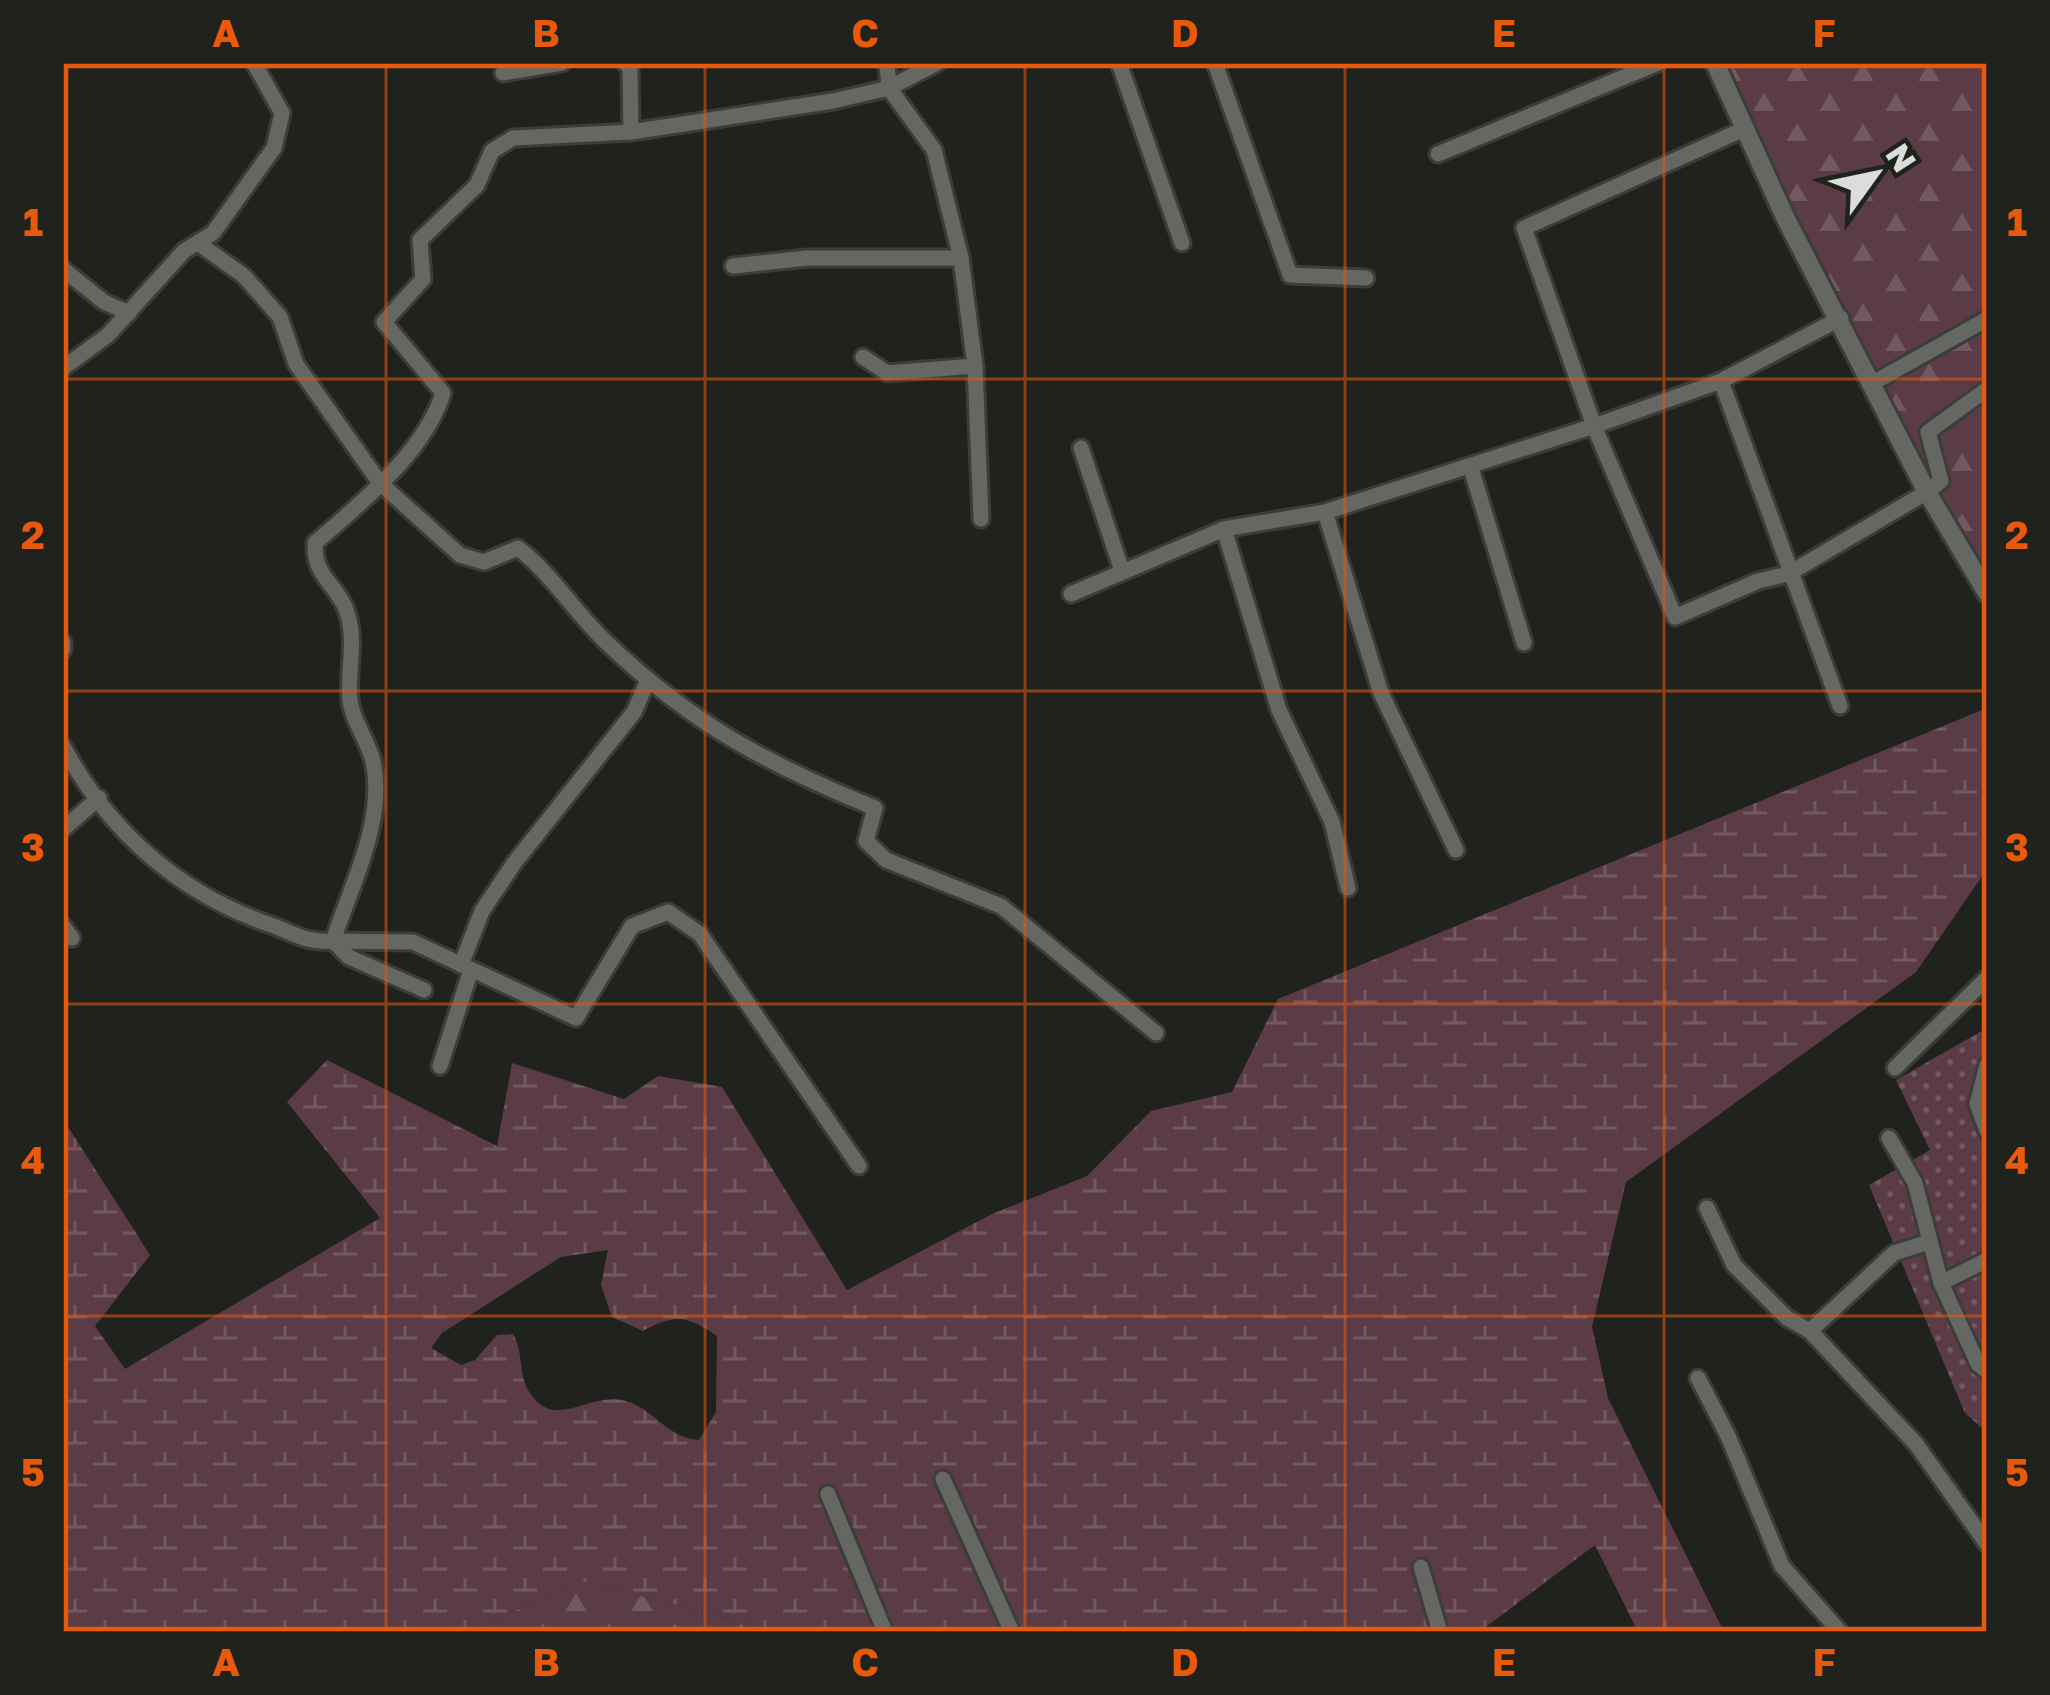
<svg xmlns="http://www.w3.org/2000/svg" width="2050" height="1695" viewBox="0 0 2050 1695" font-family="'Golos Text',sans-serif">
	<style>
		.grass { fill: url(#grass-dots) }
		.forest { fill: url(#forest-firs) }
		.wetland { fill: url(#wetland-marsh); fill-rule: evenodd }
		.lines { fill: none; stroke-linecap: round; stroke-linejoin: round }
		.minor-casing { stroke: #3c3d3a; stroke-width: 21 }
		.tertiary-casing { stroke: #3c3d3a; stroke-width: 24 }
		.minor { stroke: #656762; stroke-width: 15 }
		.tertiary { stroke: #656762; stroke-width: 18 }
		.grid { fill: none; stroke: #e8590c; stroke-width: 3; stroke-opacity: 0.55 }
		.neatline { fill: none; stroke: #e8590c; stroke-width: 4.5 }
		.grid-label { font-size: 39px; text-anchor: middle; font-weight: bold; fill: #e8590c }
	</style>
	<defs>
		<pattern id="grass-dots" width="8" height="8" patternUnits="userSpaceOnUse" patternTransform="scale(3)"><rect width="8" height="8" fill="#5b3c46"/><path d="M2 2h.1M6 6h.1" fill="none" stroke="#725860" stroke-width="1.8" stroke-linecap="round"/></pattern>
		<pattern id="forest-firs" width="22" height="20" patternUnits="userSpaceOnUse" patternTransform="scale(3)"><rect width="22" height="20" fill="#5b3c46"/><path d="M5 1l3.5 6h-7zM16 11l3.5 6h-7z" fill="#725860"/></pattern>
		<pattern id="wetland-marsh" width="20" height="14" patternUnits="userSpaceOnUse" patternTransform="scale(3)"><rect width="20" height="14" fill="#5b3c46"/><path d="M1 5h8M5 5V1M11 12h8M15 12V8" fill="none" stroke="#725860"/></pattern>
	</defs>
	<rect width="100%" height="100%" fill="#20221d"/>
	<!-- grass -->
	<path class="grass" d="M 1987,1028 L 1987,1430 L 1985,1431 L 1965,1413 L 1869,1185 L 1930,1150 L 1896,1080 Z"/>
	<!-- forest -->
	<g class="forest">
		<path d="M 1719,63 L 1987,63 L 1987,593 L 1927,492 Z"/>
		<path d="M 578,1580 L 783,1632 L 472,1632 Z"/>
	</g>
	<!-- wetland -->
	<path class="wetland" d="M 1987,708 L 1987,869 L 1916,972 L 1626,1182 L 1592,1327 L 1608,1398 L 1724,1632 L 1638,1632 L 1595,1545 L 1479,1632 L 783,1632 L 578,1580 L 472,1632 L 63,1632 L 63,1119 L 150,1255 L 95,1326 L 125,1369 L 380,1218 L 287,1102 L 327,1060 L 497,1146 L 512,1063 L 624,1099 L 658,1076 L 722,1087 L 847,1290 L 992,1214 L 1087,1176 L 1151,1111 L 1232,1092 L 1278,999 ZM 608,1250 L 601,1285 L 612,1317 L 643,1331 C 676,1313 687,1316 717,1336 L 716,1412 L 699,1440 C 668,1439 654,1409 626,1401 C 586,1390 554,1436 527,1388 C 519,1372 523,1351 513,1334 L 497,1335 L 475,1360 L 461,1365 L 431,1348 L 442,1333 L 561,1257 Z"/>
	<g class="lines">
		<!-- minor casing -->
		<g class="minor-casing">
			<g id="minor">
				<path d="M 625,63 L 630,68 L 631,132"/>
				<path d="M 887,63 L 889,88 L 934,150 L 961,258 L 975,366 L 981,519"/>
				<path d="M 1119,63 L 1182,243"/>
				<path d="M 1215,63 L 1290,275 L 1366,278"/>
				<path d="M 503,73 L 562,63"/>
				<path d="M 1744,129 L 1524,228 L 1594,426 L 1675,617 L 1758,581 L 1788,574 L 1927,492 L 1941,481 L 1928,432 L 1987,389"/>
				<path d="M 1438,154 L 1658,63"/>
				<path d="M 198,243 L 244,276 L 280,317 L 296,364 L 380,483 L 460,555 L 484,562 L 518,548 C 552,574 575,613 607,643 C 692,724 767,764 875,808 L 866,841 L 886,860 L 1001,906 L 1156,1033"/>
				<path d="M 733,266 L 807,258 L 961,258"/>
				<path d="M 63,269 L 104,302 L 129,313"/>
				<path d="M 863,357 L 887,373 L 975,366"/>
				<path d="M 63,368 L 108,335 L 184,251 L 213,233 L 274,148 L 282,113 L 254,63"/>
				<path d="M 1721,381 L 1840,706"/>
				<path d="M 1871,384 L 1987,319"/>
				<path d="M 1081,448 L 1122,571"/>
				<path d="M 1471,468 L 1524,643"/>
				<path d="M 1325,512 L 1381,693 L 1456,850"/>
				<path d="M 1224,529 L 1279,710 L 1332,822 L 1348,888"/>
				<path d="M 1071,594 L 1224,529 L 1325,512 L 1594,426 L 1721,381 L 1841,318"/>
				<path d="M 63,642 L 63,649"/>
				<path d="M 63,746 C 109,832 180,894 271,925 C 296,934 306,943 333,941 C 351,885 386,821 373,761 C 368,741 352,720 350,700 C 347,670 358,637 345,607 C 333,581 314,576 315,543 C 361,503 425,452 443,393 L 384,322 L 423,279 L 420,240 L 477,185 L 492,151 L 513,138 L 631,132 L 833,101 L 889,88 L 937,63"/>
				<path d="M 63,829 L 99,798"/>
				<path d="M 63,926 L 72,938"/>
				<path d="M 333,941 L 413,942 L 576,1018 L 632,926 L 668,912 L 700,934 L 859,1166"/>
				<path d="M 333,941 L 349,957 L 424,990"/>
				<path d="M 461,965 L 482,911 L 515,862 L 634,712 L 648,680"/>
				<path d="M 1987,1065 L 1977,1104 L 1987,1131"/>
				<path d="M 440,1066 L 471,970"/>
				<path d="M 1895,1068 L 1987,978"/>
				<path d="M 1889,1138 L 1915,1183 L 1941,1283 L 1978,1364 L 1987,1371"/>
				<path d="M 1707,1208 L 1734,1265 L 1787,1318 L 1810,1331 L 1916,1444 L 1987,1544"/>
				<path d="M 1941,1283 L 1987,1260"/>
				<path d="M 1810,1331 L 1894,1253 L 1929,1242"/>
				<path d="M 1698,1378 L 1728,1436 L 1782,1566 L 1840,1632"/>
				<path d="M 943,1479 L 1012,1632"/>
				<path d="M 828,1494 L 885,1632"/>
				<path d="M 1421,1567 L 1440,1632"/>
			</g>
		</g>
		<!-- tertiary casing -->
		<g class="tertiary-casing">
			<path id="tertiary" d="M 1715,63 L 1786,219 L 1927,492 L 1987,593"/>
		</g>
		<!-- minor -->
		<use href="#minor" class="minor"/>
		<!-- tertiary -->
		<use href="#tertiary" class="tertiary"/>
	</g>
	<!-- grid -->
	<path class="grid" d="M 386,63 L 386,1632M 705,63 L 705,1632M 1025,63 L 1025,1632M 1345,63 L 1345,1632M 1664,63 L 1664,1632M 63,379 L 1987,379M 63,691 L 1987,691M 63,1004 L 1987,1004M 63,1316 L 1987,1316"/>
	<!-- border -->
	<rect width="2050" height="1695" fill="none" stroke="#20221d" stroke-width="132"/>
	<!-- north arrow -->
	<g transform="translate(1876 174) rotate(57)" stroke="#20221d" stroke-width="9" paint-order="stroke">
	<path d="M0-9L21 45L0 30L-21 45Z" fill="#dcddda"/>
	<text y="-18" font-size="33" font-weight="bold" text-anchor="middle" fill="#dcddda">N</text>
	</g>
	<rect x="66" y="66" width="1918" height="1563" class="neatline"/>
	<g class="grid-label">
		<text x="226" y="47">A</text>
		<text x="546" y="47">B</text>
		<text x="865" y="47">C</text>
		<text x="1185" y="47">D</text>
		<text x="1504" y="47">E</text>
		<text x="1824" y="47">F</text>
		<text x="33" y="236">1</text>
		<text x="2017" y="236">1</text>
		<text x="33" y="549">2</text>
		<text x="2017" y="549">2</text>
		<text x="33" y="861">3</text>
		<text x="2017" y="861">3</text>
		<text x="33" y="1174">4</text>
		<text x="2017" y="1174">4</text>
		<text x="33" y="1486">5</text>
		<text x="2017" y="1486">5</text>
		<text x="226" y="1676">A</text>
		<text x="546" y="1676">B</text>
		<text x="865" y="1676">C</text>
		<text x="1185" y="1676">D</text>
		<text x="1504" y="1676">E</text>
		<text x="1824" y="1676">F</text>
	</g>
</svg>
